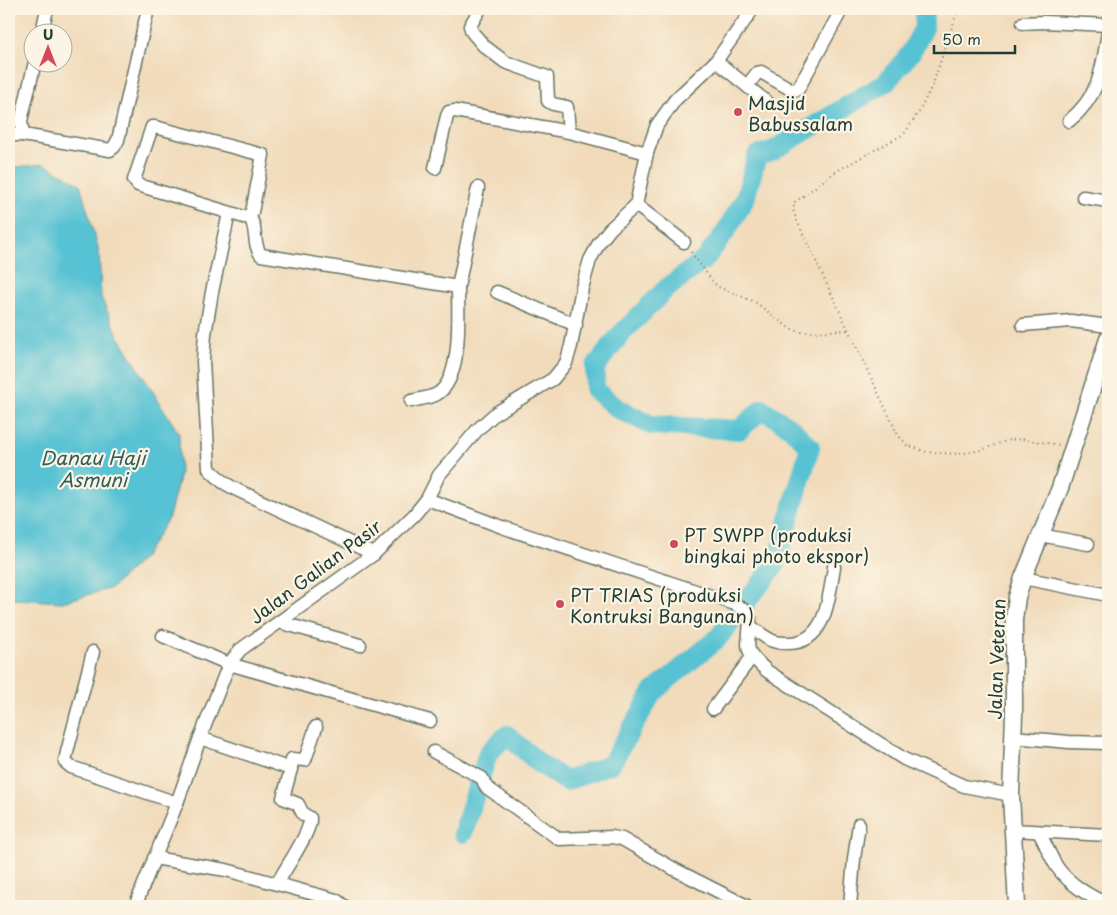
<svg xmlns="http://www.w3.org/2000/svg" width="1117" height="915" viewBox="0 0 1117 915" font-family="'Playpen Sans',sans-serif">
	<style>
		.water { fill: #57c2d3; stroke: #3b8084 }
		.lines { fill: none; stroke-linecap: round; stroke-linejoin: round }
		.river { stroke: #57c2d3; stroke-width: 20 }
		.minor-casing { stroke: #687463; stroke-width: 15 }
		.major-casing { stroke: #687463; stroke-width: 19 }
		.path { stroke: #687463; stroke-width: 2; stroke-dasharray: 1 4; stroke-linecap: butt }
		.minor { stroke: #fff; stroke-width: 12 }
		.major { stroke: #fff; stroke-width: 16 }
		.poi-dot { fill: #d1495b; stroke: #fcf5e5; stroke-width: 2 }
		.labels { text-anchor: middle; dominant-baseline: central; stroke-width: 4.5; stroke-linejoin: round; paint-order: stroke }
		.poi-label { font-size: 18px; fill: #1f3d34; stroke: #fcf5e5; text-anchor: start }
		.street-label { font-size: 18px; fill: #1f3d34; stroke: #fcf5e5 }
		.water-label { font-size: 19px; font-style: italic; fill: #2d5e5c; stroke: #fcf5e5 }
	</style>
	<rect width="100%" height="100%" fill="#fcf5e5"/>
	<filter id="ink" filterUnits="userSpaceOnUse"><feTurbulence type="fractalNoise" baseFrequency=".02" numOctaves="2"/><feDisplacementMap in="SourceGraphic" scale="10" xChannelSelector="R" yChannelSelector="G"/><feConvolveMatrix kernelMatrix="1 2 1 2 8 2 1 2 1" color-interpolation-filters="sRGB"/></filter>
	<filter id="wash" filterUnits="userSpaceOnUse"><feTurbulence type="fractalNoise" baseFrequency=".0096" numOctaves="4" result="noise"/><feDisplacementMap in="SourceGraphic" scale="20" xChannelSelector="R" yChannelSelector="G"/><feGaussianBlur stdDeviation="1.12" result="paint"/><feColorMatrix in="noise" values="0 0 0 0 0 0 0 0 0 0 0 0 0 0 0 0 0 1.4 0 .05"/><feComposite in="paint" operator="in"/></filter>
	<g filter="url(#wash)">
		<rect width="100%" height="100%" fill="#f1dbbb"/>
		<!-- water -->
		<path class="water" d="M 44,164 L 80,184 L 99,251 L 101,297 L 118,335 L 179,434 L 180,474 L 169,517 L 144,557 L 112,588 L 62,602 L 9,599 L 9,168 Z"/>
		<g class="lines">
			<!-- river -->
			<path class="river" d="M 463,833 L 488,753 L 507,735 L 540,764 L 566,781 L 611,764 L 653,692 L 718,638 L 776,564 L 810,447 L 791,428 L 762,409 L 739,430 L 651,425 L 618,409 L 595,390 L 595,367 L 620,335 L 666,289 L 705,259 L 724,234 L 745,199 L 757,156 L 774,150 L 885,83 L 910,54 L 924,28 L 924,9"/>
		</g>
	</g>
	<g filter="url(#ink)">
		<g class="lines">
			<!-- minor casing -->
			<g class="minor-casing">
				<g id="minor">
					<path d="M 480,9 L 470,26 L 472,32 L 484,46 L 505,62 L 547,77 L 548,101 L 553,104 L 567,107 L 569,132"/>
					<path d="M 1023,23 L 1044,22 L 1108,25"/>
					<path d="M 42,32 L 47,9"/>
					<path d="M 716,61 L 768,103"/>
					<path d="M 35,62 L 21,121 L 23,135 L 110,150 L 114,147 L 118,140 L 148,9"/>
					<path d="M 747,86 L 757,73 L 761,72 L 792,90 L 798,89 L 842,9"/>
					<path d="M 1069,121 C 1100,95 1102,70 1108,32"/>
					<path d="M 152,127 L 155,127 L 263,155 L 252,212 L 249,216 L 244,217 L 138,185 L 134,180 Z"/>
					<path d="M 9,135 L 23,135"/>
					<path d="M 435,168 L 447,116 L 449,112 L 455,111 L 569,132 L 647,153"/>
					<path d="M 1083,197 L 1108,201"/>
					<path d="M 636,205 L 684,242"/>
					<path d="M 229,213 L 212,292 L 205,334 L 203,361 L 209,469 L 223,482 L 235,489 L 374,554"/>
					<path d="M 249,216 C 258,227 252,244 261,255 L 458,287 C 458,313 463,379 437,394 C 430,398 419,399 411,401"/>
					<path d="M 458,287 L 478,188"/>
					<path d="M 497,292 L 576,325"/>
					<path d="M 1023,325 L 1071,321 L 1108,326"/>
					<path d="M 427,499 L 502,527 L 735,604 L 744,610 L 750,619 C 749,650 741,647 767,671 L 904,759 L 964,786 L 1011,795"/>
					<path d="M 1040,535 L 1088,544"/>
					<path d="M 1023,578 L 1108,595"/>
					<path d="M 279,622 L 360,645"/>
					<path d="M 750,626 C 757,631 765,638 773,641 C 778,643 784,643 789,643 C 827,643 829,595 834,567"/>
					<path d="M 163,636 L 229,664 L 430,721"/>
					<path d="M 93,652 L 67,752 L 65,762 L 71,767 L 177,803"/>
					<path d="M 713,709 L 752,657"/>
					<path d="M 1013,737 L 1069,742 L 1108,743"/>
					<path d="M 200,738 L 291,769 L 283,798 L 298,804 L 303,814 L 310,818 C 312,831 284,870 277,884"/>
					<path d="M 434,752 L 482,778 L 486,787 L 559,839 L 612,837 L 622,839 L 674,869 L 747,906"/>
					<path d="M 291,769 L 292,759 L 305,760 L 316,727"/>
					<path d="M 1012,830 L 1108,835"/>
					<path d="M 1039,832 C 1045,843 1050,856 1057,867 C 1069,884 1090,897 1108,904"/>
					<path d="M 154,858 L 226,870 L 336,900 L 344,906"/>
					<path d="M 135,906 L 177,803 L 200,738 L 229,664 L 240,650 L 374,554 L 415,514 L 427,499 L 439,475 L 478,429 L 496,413 L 553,379 L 566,363 L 571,346 L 582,288 L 590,260 L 599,243 L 610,229 L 636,205 L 647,153 L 657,125 L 675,100 L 716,61 L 753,9"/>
					<path d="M 850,906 L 854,859 L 859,824"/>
				</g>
			</g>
			<!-- major casing -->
			<g class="major-casing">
				<path id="major" d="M 1017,906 L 1011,795 L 1014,715 L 1014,620 L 1017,597 L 1023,578 L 1060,488 L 1108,339"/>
			</g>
			<!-- path -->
			<g class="path">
				<path d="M 958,9 L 933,84 L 919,112 L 904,134 L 835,172 L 795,202 L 793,210 L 797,221 L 898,435 L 907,445 L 927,452 L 959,454 L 981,450 L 1009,440 L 1022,439 L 1060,445"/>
				<path d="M 691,252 L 713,282 L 718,287 L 755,302 L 789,328 L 800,332 L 811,332 L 849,330"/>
			</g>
			<!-- minor -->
			<use href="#minor" class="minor"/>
			<!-- major -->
			<use href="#major" class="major"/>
		</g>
	</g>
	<!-- markers -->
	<g class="poi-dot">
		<circle cx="738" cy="112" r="5"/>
		<circle cx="674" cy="544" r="5"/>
		<circle cx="560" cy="604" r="5"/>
	</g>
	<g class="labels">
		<!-- poi labels -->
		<g class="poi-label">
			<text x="748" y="102">Masjid<tspan x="748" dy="21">Babussalam</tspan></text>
			<text x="684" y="534">PT SWPP (produksi<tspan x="684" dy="21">bingkai photo ekspor)</tspan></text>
			<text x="570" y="594">PT TRIAS (produksi<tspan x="570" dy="21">Kontruksi Bangunan)</tspan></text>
		</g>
		<!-- street labels -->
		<g class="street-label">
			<text transform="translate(315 571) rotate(-37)">Jalan Galian Pasir</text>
			<text transform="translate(996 659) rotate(-88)">Jalan Veteran</text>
		</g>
		<!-- water labels -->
		<g class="water-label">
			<text x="93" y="457">Danau Haji<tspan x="93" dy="22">Asmuni</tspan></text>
		</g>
	</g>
	<!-- margin -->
	<rect width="1117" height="915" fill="none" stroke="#fcf5e5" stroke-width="30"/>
	<!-- north arrow -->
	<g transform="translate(48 48)"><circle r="24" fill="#fcf5e5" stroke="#a4ab9e"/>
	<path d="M0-4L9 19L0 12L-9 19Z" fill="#d1495b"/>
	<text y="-8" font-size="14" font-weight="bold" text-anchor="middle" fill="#1f3d34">U</text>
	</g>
	<!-- scale -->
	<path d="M934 45v8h81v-8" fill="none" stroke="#1f3d34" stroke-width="2.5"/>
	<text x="942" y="45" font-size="15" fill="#1f3d34" stroke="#fcf5e5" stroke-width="4" paint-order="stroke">50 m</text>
</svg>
